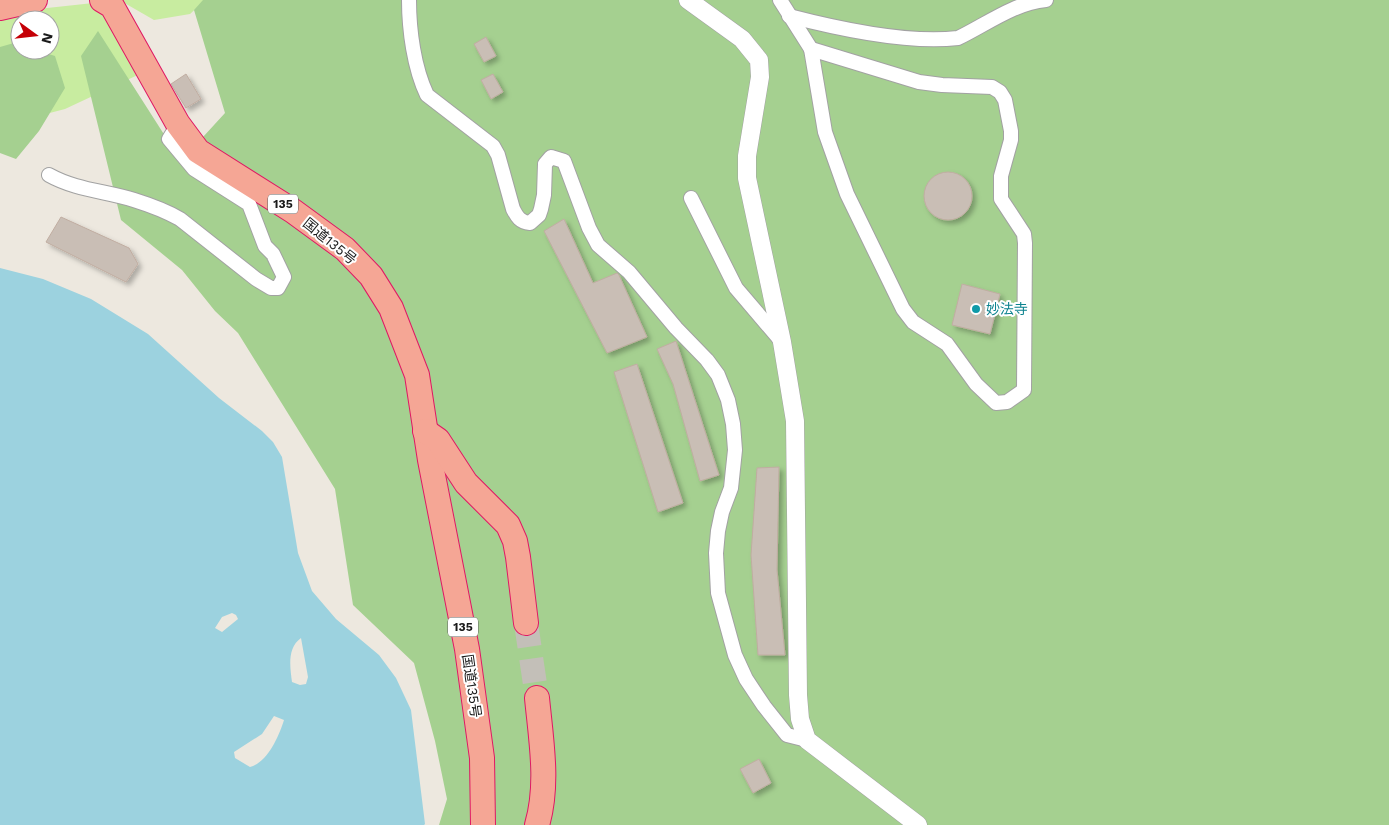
<svg xmlns="http://www.w3.org/2000/svg" width="1389" height="825" viewBox="0 0 1389 825" font-family="'Work Sans','Noto Sans JP',sans-serif">
	<style>
		.grass { fill: #c8eca0; fill-rule: evenodd }
		.forest { fill: #a5d090 }
		.water { fill: #9cd2df; fill-rule: evenodd }
		.building { fill: #c9beb5; stroke: #c0ada1; filter: url(#shadow) }
		.lines { fill: none; stroke-linecap: round; stroke-linejoin: round }
		.trunk-tunnel { stroke: #c3bfb8; stroke-width: 24; stroke-dasharray: 24 12; stroke-linecap: butt }
		.minor-casing { stroke: #a2a2a2; stroke-width: 16 }
		.tertiary-casing { stroke: #a2a2a2; stroke-width: 19 }
		.trunk-casing { stroke: #df1864; stroke-width: 26 }
		.minor { stroke: #fff; stroke-width: 14 }
		.tertiary { stroke: #fff; stroke-width: 18 }
		.trunk { stroke: #f5a695; stroke-width: 24 }
		.culture-dot { fill: #0f9aa8; stroke: #fff; stroke-width: 2 }
		.labels { text-anchor: middle; dominant-baseline: central; stroke-width: 4; stroke-linejoin: round; paint-order: stroke }
		.shield { fill: #fff; stroke: #5f5f5f; stroke-width: 1 }
		.shield-label { font-size: 12px; font-weight: bold; fill: #1b1b1b }
		.street-label { font-size: 14px; fill: #1b1b1b; stroke: #fff }
		.culture-label { font-size: 14px; fill: #0d838f; stroke: #fff; text-anchor: start }
	</style>
	<defs>
		<filter id="shadow"><feDropShadow dx="3.5" dy="3.5" stdDeviation="2.5" flood-color="#0004"/></filter>
	</defs>
	<rect width="100%" height="100%" fill="#ede8df"/>
	<!-- grass -->
	<path class="grass" d="M 121,0 L 205,0 L 190,14 L 154,20 L 121,1 L 142,73 L 65,109 L 0,126 L 0,16 L 38,9 ZM 20,20 L 50,20 L 50,50 L 20,50 Z"/>
	<!-- forest -->
	<g class="forest">
		<path d="M 203,0 L 1389,0 L 1389,825 L 439,825 L 447,799 L 435,741 L 414,663 L 353,605 L 335,489 L 238,333 L 215,311 L 182,270 L 121,220 L 81,56 L 98,31 L 181,161 L 225,113 L 194,10 Z"/>
		<path d="M 14,43 L 20,45 L 20,50 L 36,50 L 55,56 L 65,88 L 39,131 L 16,159 L 0,153 L 0,47 Z"/>
	</g>
	<!-- water -->
	<path class="water" d="M 0,268 L 43,279 L 91,299 L 148,334 L 219,398 L 262,431 L 273,442 L 282,457 L 298,553 L 312,591 L 336,619 L 379,655 L 396,678 L 411,710 L 425,824 L 424,825 L 0,825 ZM 232,613 L 236,615 L 238,619 L 222,632 L 215,628 L 222,617 ZM 301,638 L 308,677 L 306,684 L 300,685 L 292,682 C 290,667 287,648 301,638 ZM 274,716 L 284,720 C 279,736 268,762 250,767 L 235,758 L 234,752 L 262,734 Z"/>
	<!-- building -->
	<g class="building">
		<path d="M 486,37 L 496,56 L 484,62 L 474,44 Z"/>
		<path d="M 186,74 L 201,99 L 186,108 L 171,84 Z"/>
		<path d="M 493,74 L 503,92 L 491,99 L 481,80 Z"/>
		<circle cx="948" cy="196" r="24"/>
		<path d="M 61,217 L 129,248 L 138,264 L 126,282 L 46,242 Z"/>
		<path d="M 564,219 L 593,283 L 617,273 L 619,275 L 647,337 L 607,353 L 544,231 Z"/>
		<path d="M 962,284 L 1000,294 L 990,334 L 952,325 Z"/>
		<path d="M 676,341 L 719,475 L 700,481 L 673,384 L 657,349 Z"/>
		<path d="M 637,364 L 683,503 L 658,512 L 614,372 Z"/>
		<path d="M 779,467 L 777,570 L 785,655 L 758,655 L 751,555 L 757,468 Z"/>
		<path d="M 759,759 L 771,783 L 753,793 L 740,769 Z"/>
	</g>
	<g class="lines">
		<!-- trunk-tunnel -->
		<path class="trunk-tunnel" d="M 526,623 L 537,698"/>
		<!-- minor casing -->
		<g class="minor-casing">
			<g id="minor">
				<path d="M 409,0 C 409,30 414,68 427,95 L 493,146 L 498,155 L 513,209 C 517,217 520,222 530,223 L 539,215 L 541,209 L 544,195 L 545,164 L 551,157 L 564,161 L 589,228 L 598,245 L 629,272 L 676,328 L 707,360 L 718,375 L 728,400 L 733,424 L 735,450 L 731,488 L 722,512 L 718,531 L 716,553 L 718,593 L 735,655 L 746,679 L 764,706 L 787,735 L 807,740"/>
				<path d="M 780,0 L 811,49"/>
				<path d="M 789,16 C 839,29 907,44 958,38 C 987,24 1014,3 1046,0"/>
				<path d="M 811,49 L 919,82 L 942,85 L 992,87 L 1000,92 L 1005,100 L 1011,131 L 1011,140 L 1001,176 L 1001,199 L 1024,234 L 1025,243 L 1024,390 L 1007,402 L 996,403 L 976,384 L 947,344 L 913,322 L 903,309 L 847,194 L 825,132 Z"/>
				<path d="M 49,175 C 76,190 105,191 134,200 C 150,205 166,211 180,219 L 256,279 L 271,288 L 278,288 L 284,277 L 273,254 L 265,246 L 249,204 L 194,169 L 169,139 L 178,124"/>
				<path d="M 691,198 L 736,288 L 782,342"/>
			</g>
		</g>
		<!-- tertiary casing -->
		<g class="tertiary-casing">
			<path id="tertiary" d="M 688,0 L 742,39 L 759,60 L 760,77 L 747,156 L 747,178 L 782,342 L 795,421 L 798,695 L 800,719 L 807,740 L 918,825"/>
		</g>
		<!-- trunk casing -->
		<g class="trunk-casing">
			<g id="trunk">
				<path d="M 102,0 L 112,6 L 178,124 L 198,151 L 293,211 L 345,249 L 371,276 L 391,308 L 417,375 L 430,460 L 467,649 L 482,758 L 483,825"/>
				<path d="M 0,8 L 35,0"/>
				<path d="M 425,431 L 438,440 L 466,483 L 508,525 L 515,541 L 518,557 L 526,623"/>
				<path d="M 537,825 C 549,784 541,740 537,698"/>
			</g>
		</g>
		<!-- minor -->
		<use href="#minor" class="minor"/>
		<!-- tertiary -->
		<use href="#tertiary" class="tertiary"/>
		<!-- trunk -->
		<use href="#trunk" class="trunk"/>
	</g>
	<!-- markers -->
	<circle class="culture-dot" cx="976" cy="309" r="5"/>
	<g class="labels">
		<!-- shield labels -->
		<g class="shield">
			<rect x="268" y="194.5" width="30" height="19" rx="4"/>
			<rect x="448" y="617.5" width="30" height="19" rx="4"/>
		</g>
		<g class="shield-label">
			<text x="283" y="204">135</text>
			<text x="463" y="627">135</text>
		</g>
		<!-- street labels -->
		<g class="street-label">
			<text transform="translate(330 241) rotate(39)">国道135号</text>
			<text transform="translate(472 686) rotate(82)">国道135号</text>
		</g>
		<!-- culture labels -->
		<g class="culture-label">
			<text x="986" y="309">妙法寺</text>
		</g>
	</g>
	<!-- north arrow -->
	<g transform="translate(35 35) rotate(105)"><circle r="24" fill="#ffffff" stroke="#a4a4a4"/>
	<path d="M0-4L9 19L0 12L-9 19Z" fill="#c50007"/>
	<text y="-8" font-size="14" font-weight="bold" text-anchor="middle" fill="#1b1b1b">N</text>
	</g>
</svg>
